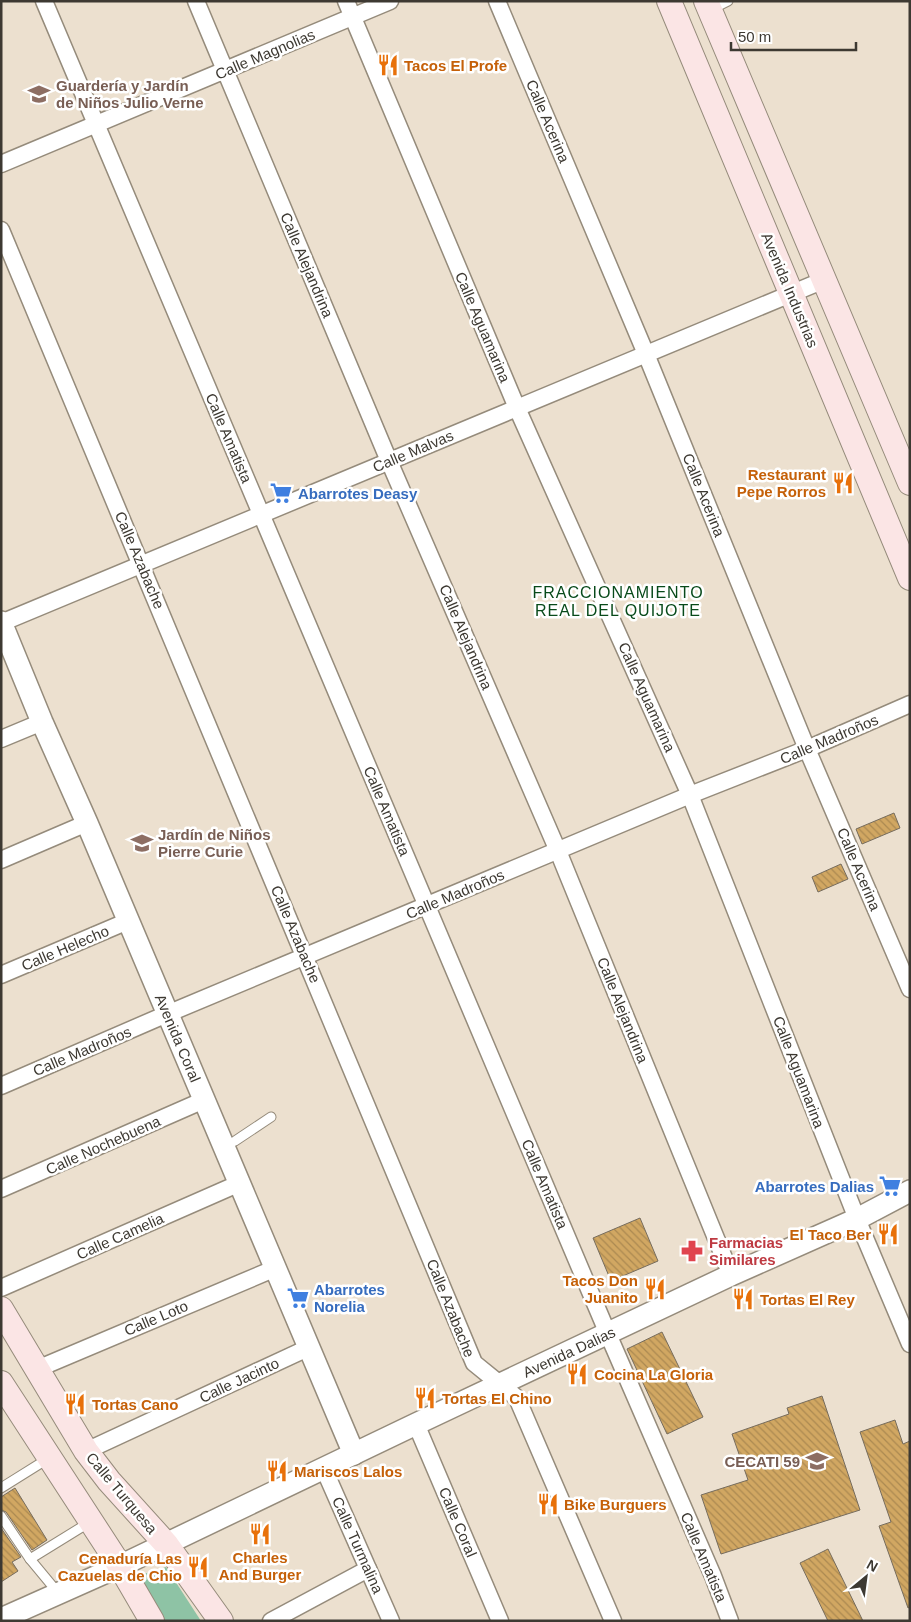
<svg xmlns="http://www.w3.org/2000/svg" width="911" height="1622" viewBox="0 0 911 1622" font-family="Arial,sans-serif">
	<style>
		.green { fill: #8ec3a5 }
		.building { fill: url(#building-back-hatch); stroke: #766c5d }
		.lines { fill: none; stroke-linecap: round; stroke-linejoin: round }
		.service-casing { stroke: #958b7b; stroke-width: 11 }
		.minor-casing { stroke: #958b7b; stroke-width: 19 }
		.tertiary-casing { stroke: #958b7b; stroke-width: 24 }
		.secondary-casing { stroke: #958b7b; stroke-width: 26 }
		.service { stroke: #fff; stroke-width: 9 }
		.minor { stroke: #fff; stroke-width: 16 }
		.tertiary { stroke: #fff; stroke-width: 21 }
		.secondary { stroke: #fbe5e5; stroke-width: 24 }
		.labels { text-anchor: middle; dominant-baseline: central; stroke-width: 5; stroke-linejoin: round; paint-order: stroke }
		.street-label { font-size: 15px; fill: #3d3932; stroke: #fff }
		.food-label { font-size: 15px; font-weight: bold; fill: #c56008; stroke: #fff; text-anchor: start }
		.education-label { font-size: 15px; font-weight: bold; fill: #785e54; stroke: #fff; text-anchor: start }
		.shop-label { font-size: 15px; font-weight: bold; fill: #366cbe; stroke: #fff; text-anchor: start }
		.health-label { font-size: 15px; font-weight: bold; fill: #be3a42; stroke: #fff; text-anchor: start }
		.neighbourhood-label { font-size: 16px; letter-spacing: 1px; fill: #084a1a; stroke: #fff }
	</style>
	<defs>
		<pattern id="building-back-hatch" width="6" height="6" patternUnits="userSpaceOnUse" patternTransform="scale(1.25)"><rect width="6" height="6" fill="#d1a762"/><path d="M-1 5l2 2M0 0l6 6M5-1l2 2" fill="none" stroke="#ab8951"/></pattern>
	</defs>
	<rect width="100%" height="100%" fill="#ece0cf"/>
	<!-- green -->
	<path class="green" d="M 166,1567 L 201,1621 L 162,1621 L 134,1577 Z"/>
	<!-- building -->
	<g class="building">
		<path d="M 894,813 L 900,828 L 862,844 L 856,829 Z"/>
		<path d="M 841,864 L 848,879 L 818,892 L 812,877 Z"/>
		<path d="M 640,1218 L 658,1261 L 611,1281 L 593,1238 Z"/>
		<path d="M 662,1332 L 703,1417 L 667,1434 L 627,1349 Z"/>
		<path d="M 822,1396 L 860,1510 L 721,1554 L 701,1495 L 748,1480 L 732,1434 L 789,1414 L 787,1408 Z"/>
		<path d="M 895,1420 L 903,1444 L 910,1441 L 910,1607 L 908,1608 L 879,1526 L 891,1522 L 860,1432 Z"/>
		<path d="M 15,1488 L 47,1540 L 32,1550 L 6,1512 L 1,1510 L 1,1497 Z"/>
		<path d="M 1,1528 L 21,1557 L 12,1562 L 18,1571 L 1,1582 Z"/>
		<path d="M 828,1549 L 863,1621 L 828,1621 L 800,1563 Z"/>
	</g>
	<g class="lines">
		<!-- service casing -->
		<g class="service-casing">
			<g id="service">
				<path d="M 710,10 L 728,1"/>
				<path d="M 224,1146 L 235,1141 L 271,1117"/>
				<path d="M 1,1488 L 49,1458"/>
				<path d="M 1,1516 L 30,1559 L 59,1594"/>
				<path d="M 30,1559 L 90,1522"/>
			</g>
		</g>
		<!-- minor casing -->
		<g class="minor-casing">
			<g id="minor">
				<path d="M 44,1 L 608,1334 L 713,1576 L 730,1621"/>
				<path d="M 196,1 L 389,461 L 558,851 L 731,1275"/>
				<path d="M 346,1 L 517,408 L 690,795 L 857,1219 L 910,1344"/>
				<path d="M 497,1 L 646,354 L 807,749 L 910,989"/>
				<path d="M 1,164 L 390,1"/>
				<path d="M 1,230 L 474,1363 L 517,1398 L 613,1621"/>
				<path d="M 1,623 L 824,280"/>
				<path d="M 1,739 L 42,722"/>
				<path d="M 1,860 L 87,823"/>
				<path d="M 1,975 L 128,921"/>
				<path d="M 1,1086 L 167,1014 L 690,795 L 807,749 L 910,704"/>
				<path d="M 1,1189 L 204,1100"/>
				<path d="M 1,1288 L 240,1183"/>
				<path d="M 37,1369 L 276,1268"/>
				<path d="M 416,1424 L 500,1621"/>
				<path d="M 86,1451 L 310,1347"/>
				<path d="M 324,1469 L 391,1621"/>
				<path d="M 271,1621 L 368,1569"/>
			</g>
		</g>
		<!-- tertiary casing -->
		<g class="tertiary-casing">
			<g id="tertiary">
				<path d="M 1,622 L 42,722 L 87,823 L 354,1454"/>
				<path d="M 1,1619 L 120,1566 L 416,1424 L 731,1275 L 857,1219 L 910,1191"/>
			</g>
		</g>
		<!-- secondary casing -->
		<g class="secondary-casing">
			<g id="secondary">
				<path d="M 669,1 L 910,578"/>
				<path d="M 706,1 L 910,483"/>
				<path d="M 1,1309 L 86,1451 L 109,1481 L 166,1544 L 221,1621"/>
				<path d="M 1,1383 L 120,1566 L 152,1621"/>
			</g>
		</g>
		<!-- service -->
		<use href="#service" class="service"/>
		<!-- minor -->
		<use href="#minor" class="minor"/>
		<!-- tertiary -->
		<use href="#tertiary" class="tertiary"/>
		<!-- secondary -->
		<use href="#secondary" class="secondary"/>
	</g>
	<!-- icons -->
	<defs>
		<g id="restaurant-bare" transform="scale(1.725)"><path d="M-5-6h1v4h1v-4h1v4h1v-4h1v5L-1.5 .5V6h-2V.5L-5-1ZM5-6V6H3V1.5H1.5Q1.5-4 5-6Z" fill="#e8710a" stroke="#fff" stroke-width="2.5" paint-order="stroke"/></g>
		<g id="school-bare" transform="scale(1.725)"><path d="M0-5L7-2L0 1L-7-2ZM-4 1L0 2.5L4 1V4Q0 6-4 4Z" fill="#8d6e63" stroke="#fff" stroke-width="2.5" paint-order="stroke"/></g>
		<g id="supermarket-bare" transform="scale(1.725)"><path d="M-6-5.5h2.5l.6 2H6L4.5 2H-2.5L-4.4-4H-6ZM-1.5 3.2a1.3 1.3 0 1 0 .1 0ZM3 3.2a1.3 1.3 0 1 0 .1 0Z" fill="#3f7fe0" stroke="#fff" stroke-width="2.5" paint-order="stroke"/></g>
		<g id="pharmacy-bare" transform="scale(1.725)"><path d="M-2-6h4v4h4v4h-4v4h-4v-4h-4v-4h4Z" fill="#e0444e" stroke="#fff" stroke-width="2.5" paint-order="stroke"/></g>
	</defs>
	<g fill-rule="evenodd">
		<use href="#restaurant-bare" x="388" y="65"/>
		<use href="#school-bare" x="39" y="94"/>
		<use href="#restaurant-bare" x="843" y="483"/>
		<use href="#supermarket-bare" x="281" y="493"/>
		<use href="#school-bare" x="142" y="843"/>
		<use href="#supermarket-bare" x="890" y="1186"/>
		<use href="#restaurant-bare" x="888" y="1234"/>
		<use href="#pharmacy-bare" x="692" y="1251"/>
		<use href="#restaurant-bare" x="655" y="1289"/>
		<use href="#supermarket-bare" x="298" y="1298"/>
		<use href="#restaurant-bare" x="743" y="1299"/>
		<use href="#restaurant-bare" x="577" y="1374"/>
		<use href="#restaurant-bare" x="425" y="1398"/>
		<use href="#restaurant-bare" x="75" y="1404"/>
		<use href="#school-bare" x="817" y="1461"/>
		<use href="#restaurant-bare" x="277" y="1471"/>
		<use href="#restaurant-bare" x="548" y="1504"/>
		<use href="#restaurant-bare" x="260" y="1534"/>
		<use href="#restaurant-bare" x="198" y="1567"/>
	</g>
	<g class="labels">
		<!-- street labels -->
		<g class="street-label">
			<text transform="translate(265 54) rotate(-23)">Calle Magnolias</text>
			<text transform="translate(548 121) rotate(67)">Calle Acerina</text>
			<text transform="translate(307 265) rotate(67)">Calle Alejandrina</text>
			<text transform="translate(790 290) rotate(67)">Avenida Industrias</text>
			<text transform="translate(483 327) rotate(67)">Calle Aguamarina</text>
			<text transform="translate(229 438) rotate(67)">Calle Amatista</text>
			<text transform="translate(413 451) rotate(-23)">Calle Malvas</text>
			<text transform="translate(704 495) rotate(68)">Calle Acerina</text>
			<text transform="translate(140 560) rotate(67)">Calle Azabache</text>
			<text transform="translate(466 637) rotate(67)">Calle Alejandrina</text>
			<text transform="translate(647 697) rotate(66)">Calle Aguamarina</text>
			<text transform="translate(829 739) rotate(-23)">Calle Madroños</text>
			<text transform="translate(387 811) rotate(67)">Calle Amatista</text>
			<text transform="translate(859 869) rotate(67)">Calle Acerina</text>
			<text transform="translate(455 894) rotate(-23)">Calle Madroños</text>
			<text transform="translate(296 934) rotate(67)">Calle Azabache</text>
			<text transform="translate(65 948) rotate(-23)">Calle Helecho</text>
			<text transform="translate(623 1010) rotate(68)">Calle Alejandrina</text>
			<text transform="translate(178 1038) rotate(67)">Avenida Coral</text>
			<text transform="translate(82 1051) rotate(-23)">Calle Madroños</text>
			<text transform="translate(799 1072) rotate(69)">Calle Aguamarina</text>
			<text transform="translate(103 1145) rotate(-24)">Calle Nochebuena</text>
			<text transform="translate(545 1184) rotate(67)">Calle Amatista</text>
			<text transform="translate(120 1236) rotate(-24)">Calle Camelia</text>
			<text transform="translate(451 1308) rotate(68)">Calle Azabache</text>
			<text transform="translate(156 1318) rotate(-23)">Calle Loto</text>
			<text transform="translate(569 1352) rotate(-25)">Avenida Dalias</text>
			<text transform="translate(239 1380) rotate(-25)">Calle Jacinto</text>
			<text transform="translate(122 1493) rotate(50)">Calle Turquesa</text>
			<text transform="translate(458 1522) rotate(67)">Calle Coral</text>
			<text transform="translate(358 1545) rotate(66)">Calle Turmalina</text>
			<text transform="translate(704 1557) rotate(67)">Calle Amatista</text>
		</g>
		<!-- food labels -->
		<g class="food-label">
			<text x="404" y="65">Tacos El Profe</text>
			<text x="826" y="474" text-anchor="end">Restaurant<tspan x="826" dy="17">Pepe Rorros</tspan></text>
			<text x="871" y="1234" text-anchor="end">El Taco Ber</text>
			<text x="638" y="1280" text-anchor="end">Tacos Don<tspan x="638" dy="17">Juanito</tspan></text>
			<text x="760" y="1299">Tortas El Rey</text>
			<text x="594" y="1374">Cocina La Gloria</text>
			<text x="442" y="1398">Tortas El Chino</text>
			<text x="92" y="1404">Tortas Cano</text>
			<text x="294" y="1471">Mariscos Lalos</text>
			<text x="564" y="1504">Bike Burguers</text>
			<text x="260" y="1557" text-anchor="middle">Charles<tspan x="260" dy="17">And Burger</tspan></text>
			<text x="182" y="1558" text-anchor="end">Cenaduría Las<tspan x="182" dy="17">Cazuelas de Chio</tspan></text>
		</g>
		<!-- education labels -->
		<g class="education-label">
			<text x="56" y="85">Guardería y Jardín<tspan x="56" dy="17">de Niños Julio Verne</tspan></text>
			<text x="158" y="834">Jardín de Niños<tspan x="158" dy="17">Pierre Curie</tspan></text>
			<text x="800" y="1461" text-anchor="end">CECATI 59</text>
		</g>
		<!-- shop labels -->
		<g class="shop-label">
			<text x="298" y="493">Abarrotes Deasy</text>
			<text x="874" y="1186" text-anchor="end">Abarrotes Dalias</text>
			<text x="314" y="1289">Abarrotes<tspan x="314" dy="17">Norelia</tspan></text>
		</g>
		<!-- health labels -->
		<g class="health-label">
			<text x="709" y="1242">Farmacias<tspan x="709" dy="17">Similares</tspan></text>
		</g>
		<!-- neighbourhood labels -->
		<g class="neighbourhood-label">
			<text x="618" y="592">FRACCIONAMIENTO<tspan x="618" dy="18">REAL DEL QUIJOTE</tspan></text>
		</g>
	</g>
	<!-- border -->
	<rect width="911" height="1622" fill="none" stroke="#3d3932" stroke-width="5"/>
	<!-- north arrow -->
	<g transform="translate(866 1577) rotate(29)" stroke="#ffffff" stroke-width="4" paint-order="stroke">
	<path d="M0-4L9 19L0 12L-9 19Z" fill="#3d3932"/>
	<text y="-8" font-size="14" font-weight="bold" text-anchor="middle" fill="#3d3932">N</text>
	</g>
	<!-- scale -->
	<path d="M731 42v8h125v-8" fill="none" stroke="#3d3932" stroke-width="2.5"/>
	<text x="738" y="42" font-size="15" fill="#3d3932" stroke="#ffffff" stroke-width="4" paint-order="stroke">50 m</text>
</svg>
